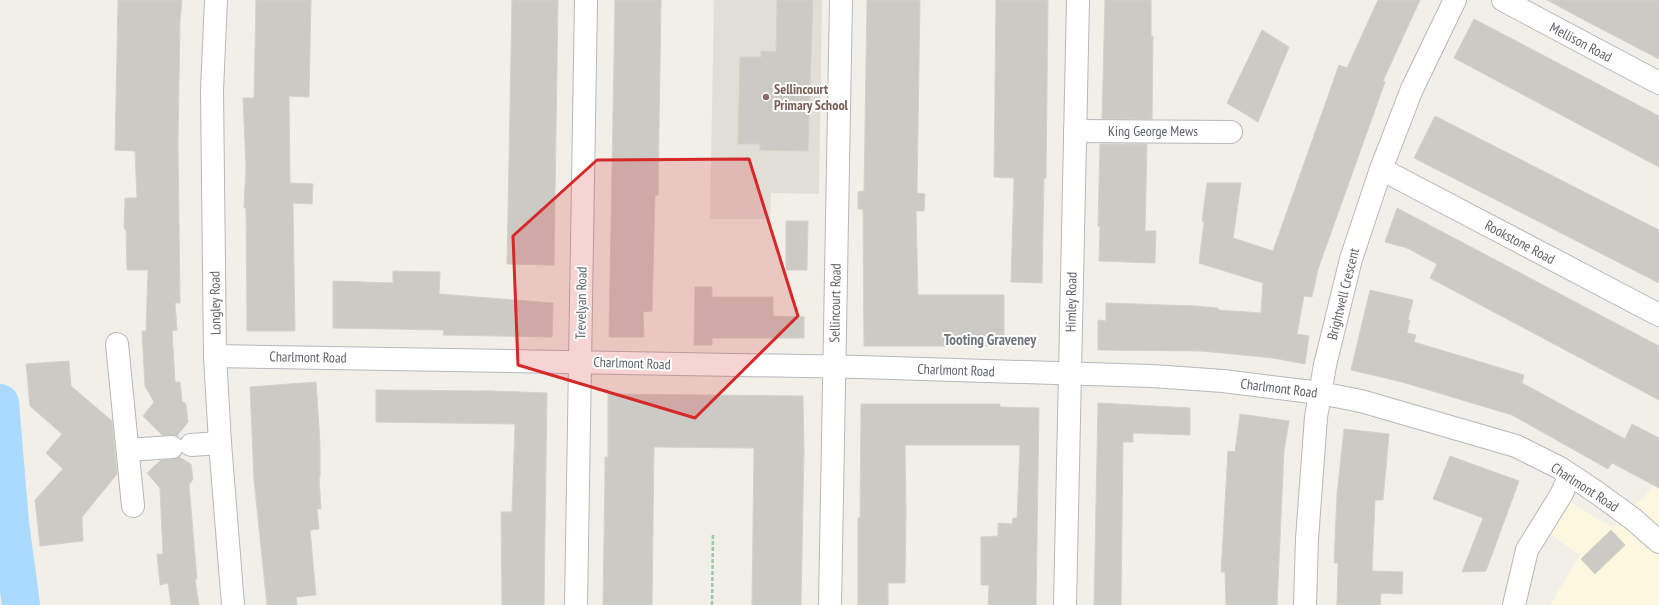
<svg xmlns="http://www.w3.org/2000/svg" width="1659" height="605" viewBox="0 0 1659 605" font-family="'PT Sans Narrow',sans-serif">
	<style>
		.commercial { fill: #fef7e0 }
		.education { fill: #e1ded6 }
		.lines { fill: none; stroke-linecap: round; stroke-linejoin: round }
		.river { stroke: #aadaff; stroke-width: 38 }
		.building { fill: #cccac5; stroke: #d6d1c6 }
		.minor-casing { stroke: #b5b8bc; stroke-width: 24 }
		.path { stroke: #9cc7a9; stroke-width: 2.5; stroke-dasharray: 4 2; stroke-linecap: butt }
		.minor { stroke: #fff; stroke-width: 22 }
		.marked { fill: #d62828; fill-opacity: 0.2; stroke: #d62828; stroke-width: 3; stroke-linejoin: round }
		.education-dot { fill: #8d6e63; stroke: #fff; stroke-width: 1.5 }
		.labels { text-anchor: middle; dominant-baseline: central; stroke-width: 4; stroke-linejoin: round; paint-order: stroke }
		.street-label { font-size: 14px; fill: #5f6368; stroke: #fff }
		.education-label { font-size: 14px; font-weight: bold; fill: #785e54; stroke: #fff; text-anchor: start }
		.neighbourhood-label { font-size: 15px; font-weight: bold; fill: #70757a; stroke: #fff }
	</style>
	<rect width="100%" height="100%" fill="#f1efe8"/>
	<!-- commercial -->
	<path class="commercial" d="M 1659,479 L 1659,605 L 1550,605 L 1580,555 L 1544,530 L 1569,501 L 1613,528 L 1634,504 L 1643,499 Z"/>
	<!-- education -->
	<path class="education" d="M 714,0 L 822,0 L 819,194 L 771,193 L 770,219 L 710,219 Z"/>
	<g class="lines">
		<!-- river -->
		<path class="river" d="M 0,403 L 10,523 L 21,605"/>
	</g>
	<!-- building -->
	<g class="building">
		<path d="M 118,0 L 182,0 L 180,21 L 178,142 L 180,303 L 175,303 L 177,330 L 172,331 L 175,382 L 180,382 L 182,401 L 186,404 L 188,422 L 177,436 L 162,435 L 143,416 L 154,402 L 145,386 L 142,331 L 146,331 L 148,270 L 127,270 L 126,229 L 124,229 L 125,198 L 137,198 L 135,151 L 115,150 Z"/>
		<path d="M 256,0 L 311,0 L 309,97 L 289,96 L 290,183 L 313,184 L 312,204 L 293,203 L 295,331 L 247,331 L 246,208 L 244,208 L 246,166 L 243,98 L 254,98 Z"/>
		<path d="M 512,0 L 558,0 L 554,265 L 507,264 Z"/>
		<path d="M 615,0 L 661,0 L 658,195 L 655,195 L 652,311 L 643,312 L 644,337 L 609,337 Z"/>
		<path d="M 777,0 L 813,0 L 808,151 L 760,150 L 760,144 L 738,144 L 740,57 L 761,57 L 761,51 L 776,52 Z"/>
		<path d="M 867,0 L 920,0 L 917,193 L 925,194 L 924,211 L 916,211 L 918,295 L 1004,295 L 1004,346 L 864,346 L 863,209 L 858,209 L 858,192 L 864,191 Z"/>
		<path d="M 996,0 L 1048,0 L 1046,178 L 1044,178 L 1042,283 L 1011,282 L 1014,178 L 994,177 Z"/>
		<path d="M 1105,0 L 1151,0 L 1151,36 L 1153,36 L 1152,119 L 1102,119 Z"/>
		<path d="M 1378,0 L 1420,0 L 1383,81 L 1385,82 L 1318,269 L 1312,297 L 1304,296 L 1297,334 L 1309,336 L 1305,364 L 1273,358 L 1201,351 L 1098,350 L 1098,320 L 1106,321 L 1106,303 L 1196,306 L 1218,308 L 1218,310 L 1261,313 L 1263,283 L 1199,263 L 1204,222 L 1202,221 L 1207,183 L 1241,183 L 1233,238 L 1273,251 L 1339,65 L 1347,68 Z"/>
		<path d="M 1547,0 L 1659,0 L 1659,59 L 1586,21 Z"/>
		<path d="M 1474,19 L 1659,116 L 1659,167 L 1454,58 Z"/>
		<path d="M 1262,30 L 1289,47 L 1258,122 L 1227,103 Z"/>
		<path d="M 1435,116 L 1659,230 L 1659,283 L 1414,158 Z"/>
		<path d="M 1100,144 L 1147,144 L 1145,231 L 1156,231 L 1155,263 L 1099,261 L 1100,226 L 1098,226 Z"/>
		<path d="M 1397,208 L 1659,346 L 1659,400 L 1430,278 L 1437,264 L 1407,248 L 1385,242 Z"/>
		<path d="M 786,221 L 808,221 L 807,270 L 786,270 Z"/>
		<path d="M 393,271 L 440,272 L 439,294 L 553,303 L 552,337 L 443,335 L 444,330 L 333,328 L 333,281 L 393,283 Z"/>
		<path d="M 695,287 L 712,287 L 712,297 L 773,297 L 773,316 L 804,317 L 804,338 L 712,338 L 712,345 L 694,345 Z"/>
		<path d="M 1370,290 L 1413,300 L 1408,320 L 1410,320 L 1407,333 L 1416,335 L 1414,342 L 1524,375 L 1522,383 L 1625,439 L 1632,424 L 1659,438 L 1659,488 L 1612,463 L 1608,469 L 1512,415 L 1402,382 L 1351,370 Z"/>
		<path d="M 69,361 L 71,386 L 112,421 L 117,474 L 82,517 L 83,541 L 40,546 L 35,500 L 63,469 L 46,453 L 62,434 L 30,406 L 26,364 Z"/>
		<path d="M 316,382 L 320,444 L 320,477 L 319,477 L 321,509 L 317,509 L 319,529 L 310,530 L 316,595 L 296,597 L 297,605 L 267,605 L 254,480 L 250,387 Z"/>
		<path d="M 376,390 L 491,391 L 547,393 L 544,605 L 502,605 L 501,512 L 512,512 L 515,424 L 376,422 Z"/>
		<path d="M 608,394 L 803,396 L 804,450 L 801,605 L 752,605 L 754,448 L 654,447 L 652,605 L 603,605 L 605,472 L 605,457 L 608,457 Z"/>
		<path d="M 1098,403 L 1190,408 L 1190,435 L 1133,433 L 1133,442 L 1123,442 L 1121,605 L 1094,605 Z"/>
		<path d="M 861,404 L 1000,404 L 1000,407 L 1039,408 L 1036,605 L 988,605 L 989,585 L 981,585 L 981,537 L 998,536 L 998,523 L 1012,524 L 1013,518 L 1017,518 L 1020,445 L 905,445 L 906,511 L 905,583 L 888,583 L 888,605 L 858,605 L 858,518 L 860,518 Z"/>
		<path d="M 1240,414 L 1289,421 L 1284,451 L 1277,605 L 1226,605 L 1225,572 L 1221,572 L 1228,451 L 1235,452 Z"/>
		<path d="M 1344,429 L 1389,434 L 1383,500 L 1375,500 L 1372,571 L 1403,572 L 1402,594 L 1381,593 L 1380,605 L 1337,605 L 1338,563 L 1334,563 L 1337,495 Z"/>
		<path d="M 1450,456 L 1519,481 L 1486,571 L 1462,572 L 1483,518 L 1433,499 Z"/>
		<path d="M 179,457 L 191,464 L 193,479 L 189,485 L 197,579 L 195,579 L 199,605 L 171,605 L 168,583 L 160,585 L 157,554 L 163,554 L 160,488 L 147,473 L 161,460 L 173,459 Z"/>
		<path d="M 1611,530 L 1625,545 L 1595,574 L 1581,559 Z"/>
	</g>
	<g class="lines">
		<!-- minor casing -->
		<g class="minor-casing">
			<g id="minor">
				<path d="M 216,0 L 212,90 L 215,356 L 220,443 L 233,605"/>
				<path d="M 1503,0 L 1659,83"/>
				<path d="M 1075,131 L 1231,132"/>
				<path d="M 1381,169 L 1659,315"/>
				<path d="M 117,344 L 133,506"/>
				<path d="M 215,356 L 859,367 L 1152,376 L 1223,381 L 1320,393 L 1361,401 L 1516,446 L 1560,468 L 1596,492 L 1633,519 L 1659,542"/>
				<path d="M 191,445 L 220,443"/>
				<path d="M 128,450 L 172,447"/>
				<path d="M 576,605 L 586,0"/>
				<path d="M 830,605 L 841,0"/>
				<path d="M 1065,605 L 1078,0"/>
				<path d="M 1305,605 L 1307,539 L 1316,417 L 1325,365 L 1351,259 L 1381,169 L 1412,89 L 1455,0"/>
				<path d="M 1514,605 L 1527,550 L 1561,495 L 1570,475"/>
			</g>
		</g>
		<!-- path -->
		<path class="path" d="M 712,605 L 713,533"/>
		<!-- minor -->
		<use href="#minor" class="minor"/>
	</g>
	<!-- marked area -->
	<path class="marked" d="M 749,159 L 798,316 L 695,418 L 518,365 L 513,236 L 597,160 Z"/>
	<!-- markers -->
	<circle class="education-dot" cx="766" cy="97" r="4"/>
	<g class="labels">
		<!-- street labels -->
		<g class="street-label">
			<text transform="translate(1581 42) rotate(28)">Mellison Road</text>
			<text x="1153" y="131">King George Mews</text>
			<text transform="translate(1520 242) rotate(28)">Rookstone Road</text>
			<text transform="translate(1343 294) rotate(-76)">Brightwell Crescent</text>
			<text transform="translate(1071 302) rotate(-89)">Himley Road</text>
			<text transform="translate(215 303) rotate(-91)">Longley Road</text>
			<text transform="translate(581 303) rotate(-89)">Trevelyan Road</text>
			<text transform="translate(835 303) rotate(-89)">Sellincourt Road</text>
			<text transform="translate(308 357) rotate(1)">Charlmont Road</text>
			<text transform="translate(632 363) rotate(2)">Charlmont Road</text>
			<text transform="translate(956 370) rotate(2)">Charlmont Road</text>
			<text transform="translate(1279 388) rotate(7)">Charlmont Road</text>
			<text transform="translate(1585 487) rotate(33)">Charlmont Road</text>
		</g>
		<!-- education labels -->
		<g class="education-label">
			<text x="774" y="89">Sellincourt<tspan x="774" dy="16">Primary School</tspan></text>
		</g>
		<!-- neighbourhood labels -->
		<g class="neighbourhood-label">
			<text x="990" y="339">Tooting Graveney</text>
		</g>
	</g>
</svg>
